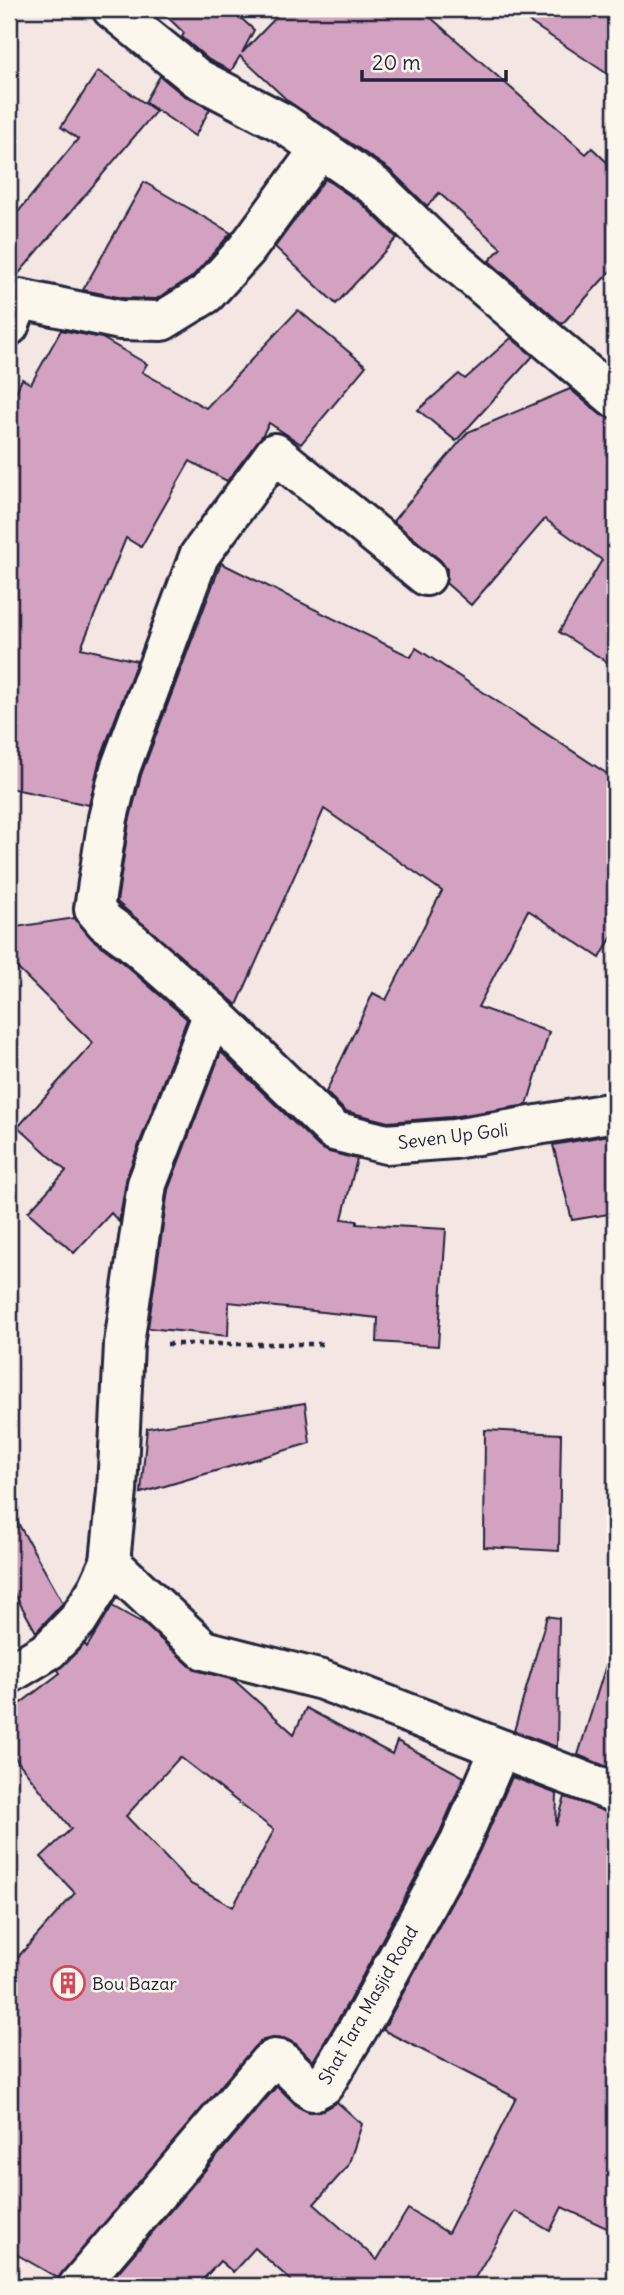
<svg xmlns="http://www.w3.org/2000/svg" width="624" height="2295" viewBox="0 0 624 2295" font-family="Delius,sans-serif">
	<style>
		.building { fill: #d3a2c1; stroke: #22223b; stroke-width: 2; fill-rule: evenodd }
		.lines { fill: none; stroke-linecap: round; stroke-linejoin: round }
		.street-casing { stroke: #22223b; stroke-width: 44 }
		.path { stroke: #22223b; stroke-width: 4.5; stroke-dasharray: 5 5; stroke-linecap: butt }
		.street { stroke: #fbf7ec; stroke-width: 38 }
		.labels { text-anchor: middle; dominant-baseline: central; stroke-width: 5; stroke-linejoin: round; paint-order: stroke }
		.street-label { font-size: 18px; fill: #22223b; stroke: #fbf7ec }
		.poi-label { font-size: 18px; fill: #22223b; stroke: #fbf7ec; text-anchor: start }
	</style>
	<rect width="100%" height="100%" fill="#f3e6e3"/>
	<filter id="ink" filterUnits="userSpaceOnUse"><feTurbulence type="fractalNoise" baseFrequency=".0143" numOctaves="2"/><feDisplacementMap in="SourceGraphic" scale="14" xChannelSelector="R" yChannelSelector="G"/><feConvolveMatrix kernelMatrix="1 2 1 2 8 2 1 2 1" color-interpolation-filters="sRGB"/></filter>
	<g filter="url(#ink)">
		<!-- building -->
		<g class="building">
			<path d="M 159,9 L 231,9 L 254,30 L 242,53 L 284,9 L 421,9 L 586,154 L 592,148 L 615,170 L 615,266 L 562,324 L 489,261 L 501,248 L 439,193 L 427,206 L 389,169 L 288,101 L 240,56 L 231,71 L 209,60 L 182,37 L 184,33 Z"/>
			<path d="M 510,9 L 615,9 L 615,79 Z"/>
			<path d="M 98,71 L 156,111 L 15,278 L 9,281 L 9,223 L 78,139 L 61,127 Z"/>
			<path d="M 160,76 L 183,95 L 210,109 L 195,136 L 145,102 Z"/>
			<path d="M 325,179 L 362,204 L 397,238 L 336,304 L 275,247 Z"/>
			<path d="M 144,182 L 231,233 L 192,277 L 156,299 L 123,298 L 83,290 Z"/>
			<path d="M 298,310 L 366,366 L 301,444 L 269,423 L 262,436 L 227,481 L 190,461 L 141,547 L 126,538 L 81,648 L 137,661 L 99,762 L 89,805 L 9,788 L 9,407 L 22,379 L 31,384 L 61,330 L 102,338 L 147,364 L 142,372 L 206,408 Z"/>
			<path d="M 511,338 L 533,356 L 456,441 L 418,410 L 459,374 L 465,379 Z"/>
			<path d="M 570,389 L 601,415 L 615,419 L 615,667 L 559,632 L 602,560 L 545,519 L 471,605 L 446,583 L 447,569 L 440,560 L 393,521 L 468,432 Z"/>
			<path d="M 221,563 L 411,657 L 416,648 L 615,779 L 615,931 L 600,958 L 528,910 L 478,1007 L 549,1032 L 527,1105 L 451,1117 L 388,1122 L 345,1111 L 326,1092 L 373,993 L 386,1000 L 442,891 L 324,809 L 237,1005 L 117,902 L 129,822 L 141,775 Z"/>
			<path d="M 75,918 L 92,939 L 117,958 L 187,1019 L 127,1176 L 119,1222 L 111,1213 L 74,1253 L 28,1212 L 66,1171 L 18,1127 L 93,1043 L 9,960 L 9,928 Z"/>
			<path d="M 221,1052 L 319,1147 L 329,1152 L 357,1159 L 342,1219 L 357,1221 L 357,1224 L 446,1229 L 438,1346 L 377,1342 L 378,1318 L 229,1302 L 228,1336 L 148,1328 L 168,1190 Z"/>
			<path d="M 615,1134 L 615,1213 L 572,1220 L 553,1145 Z"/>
			<path d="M 305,1403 L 310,1443 L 141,1493 L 147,1428 Z"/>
			<path d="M 485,1430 L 561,1434 L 559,1551 L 484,1547 Z"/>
			<path d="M 9,1507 L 63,1603 L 36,1632 L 9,1584 Z"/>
			<path d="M 112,1606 L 144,1624 L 190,1666 L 199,1671 L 234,1680 L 294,1734 L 306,1708 L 392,1754 L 397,1741 L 464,1777 L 440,1832 L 349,2001 L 313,2061 L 296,2044 L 284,2038 L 263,2040 L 256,2045 L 58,2278 L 9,2250 L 9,1967 L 75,1893 L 41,1857 L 71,1829 L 9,1750 L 9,1712 L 60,1673 L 58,1670 L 85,1644 L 87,1647 ZM 180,1757 L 274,1830 L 233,1907 L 191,1884 L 126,1816 Z"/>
			<path d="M 547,1616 L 559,1618 L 557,1747 L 514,1731 Z"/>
			<path d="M 606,1665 L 615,1666 L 615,1770 L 578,1755 Z"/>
			<path d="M 512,1777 L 557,1794 L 556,1826 L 565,1797 L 615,1814 L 615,2232 L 562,2207 L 550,2231 L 515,2211 L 470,2286 L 297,2286 L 255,2248 L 233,2272 L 220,2261 L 197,2286 L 115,2286 L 108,2284 L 277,2086 L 298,2107 L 309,2112 L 323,2110 L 337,2102 L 362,2124 L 348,2166 L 314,2204 L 377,2260 L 408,2209 L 448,2233 L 516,2098 L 383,2030 L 479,1852 Z"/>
		</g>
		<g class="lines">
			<!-- street casing -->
			<g class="street-casing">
				<g id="street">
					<path d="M 112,9 L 197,78 L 283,123 L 376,187 L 437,246 L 615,398"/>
					<path d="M 9,326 L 20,299 L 120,320 L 162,321 L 206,294 L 246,250 L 320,149"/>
					<path d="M 426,576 L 275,453 L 199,556 L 120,769 L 108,818 L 94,909 L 105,922 L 131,941 L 213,1013 L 334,1131 L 386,1144 L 454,1139 L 615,1112"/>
					<path d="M 110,1562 L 204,1650 L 322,1680 L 615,1793"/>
					<path d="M 9,1674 L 49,1650 L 78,1620 L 98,1588 L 110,1562 L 117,1491 L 124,1344 L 147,1184 L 213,1013"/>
					<path d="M 78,2286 L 268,2063 L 274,2059 L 281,2060 L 313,2091 L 324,2085 L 368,2012 L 460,1842 L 500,1749"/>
				</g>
			</g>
			<!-- path -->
			<path class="path" d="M 167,1344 L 327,1344"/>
			<!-- street -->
			<use href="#street" class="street"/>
		</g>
	</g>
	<!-- icons -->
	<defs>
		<g id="building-ring" transform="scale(1.75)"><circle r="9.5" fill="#fbf7ec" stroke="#d1495b" stroke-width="1.5"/><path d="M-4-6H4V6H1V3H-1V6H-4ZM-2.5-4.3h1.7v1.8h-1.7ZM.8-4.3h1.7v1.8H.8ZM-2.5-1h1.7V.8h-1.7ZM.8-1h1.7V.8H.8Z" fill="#d1495b"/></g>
	</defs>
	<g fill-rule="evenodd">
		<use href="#building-ring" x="68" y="1983"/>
	</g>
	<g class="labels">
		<!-- street labels -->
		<g class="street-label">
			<text transform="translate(453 1136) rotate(-7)">Seven Up Goli</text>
			<text transform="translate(368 2005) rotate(-60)">Shat Tara Masjid Road</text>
		</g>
		<!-- poi labels -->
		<g class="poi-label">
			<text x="92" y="1983">Bou Bazar</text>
		</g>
	</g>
	<!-- margin -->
	<rect width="624" height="2295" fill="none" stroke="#fbf7ec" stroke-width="35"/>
	<rect x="18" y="18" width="589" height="2260" fill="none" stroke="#22223b" stroke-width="2.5" filter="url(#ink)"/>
	<!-- scale -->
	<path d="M362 70v10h144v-10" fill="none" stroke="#22223b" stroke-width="3.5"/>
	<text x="372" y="70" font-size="21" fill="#22223b" stroke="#fbf7ec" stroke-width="5" paint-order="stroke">20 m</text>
</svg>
